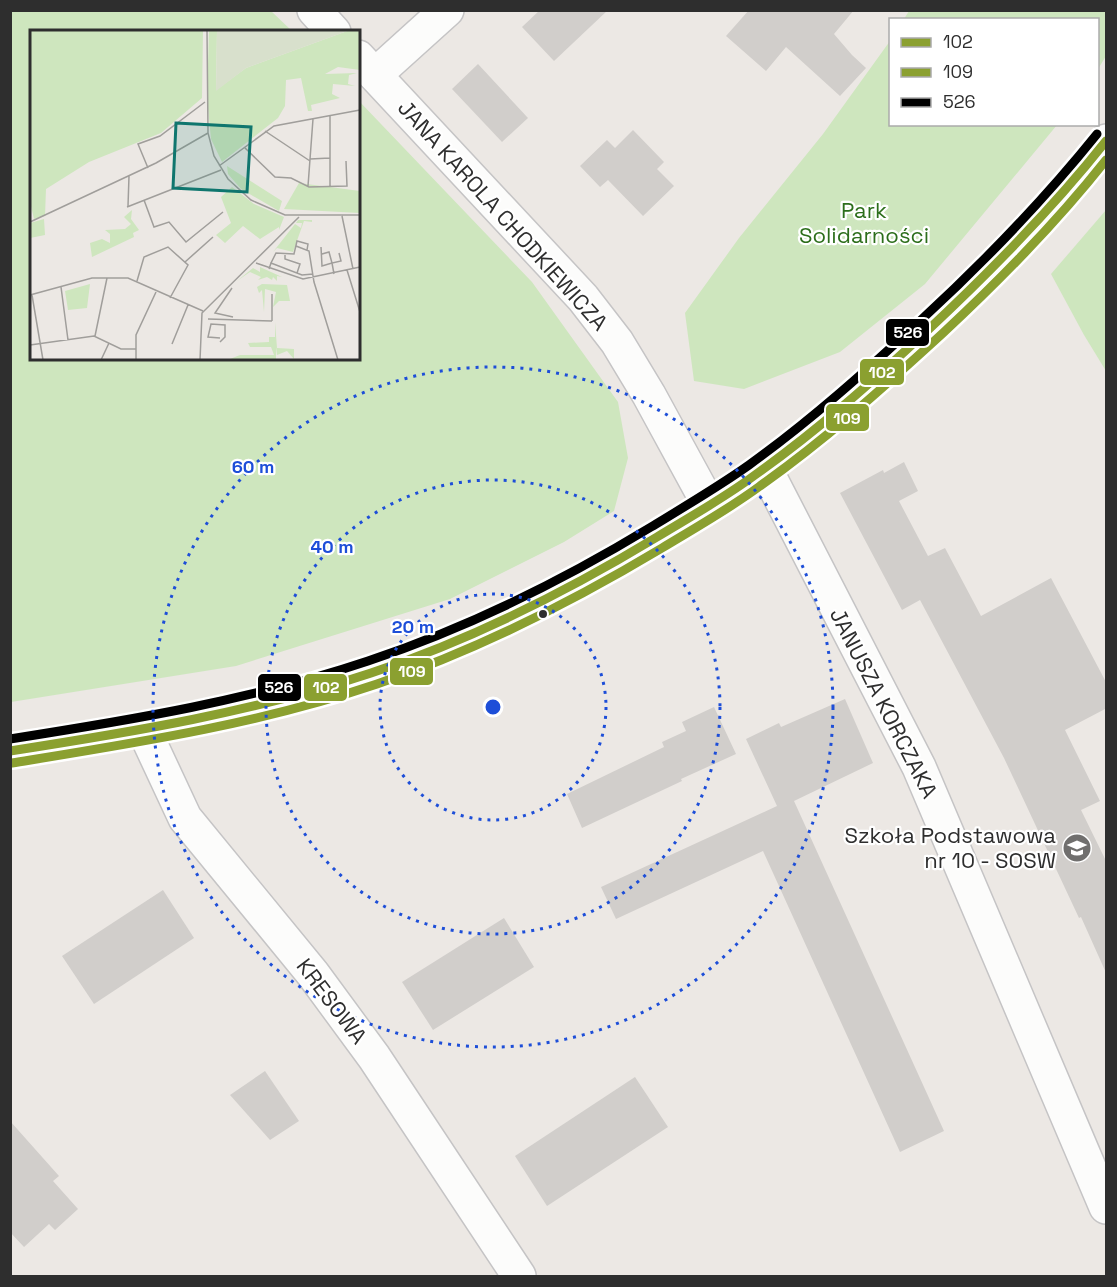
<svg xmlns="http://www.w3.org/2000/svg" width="1117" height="1287" viewBox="0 0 1117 1287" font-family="'Space Grotesk',sans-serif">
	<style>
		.green { fill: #cee6be }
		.building { fill: #d1cecb }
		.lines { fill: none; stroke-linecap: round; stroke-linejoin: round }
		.minor-casing { stroke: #c5c4c5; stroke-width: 36 }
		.minor { stroke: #fcfcfb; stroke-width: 33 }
		.bus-1-casing { stroke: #fff; stroke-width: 14 }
		.bus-2-casing { stroke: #fff; stroke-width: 14 }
		.bus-3-casing { stroke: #fff; stroke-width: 14 }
		.bus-1 { stroke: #8ba030; stroke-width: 9 }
		.bus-2 { stroke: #8ba030; stroke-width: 9 }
		.bus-3 { stroke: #000; stroke-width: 9 }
		.ring { fill: none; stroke: #1d4ed8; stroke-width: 3; stroke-dasharray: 3 6 }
		.bus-dot { fill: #2e2e2e; stroke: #fff; stroke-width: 2 }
		.labels { text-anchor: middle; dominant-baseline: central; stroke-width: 4.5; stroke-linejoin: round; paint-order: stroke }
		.park-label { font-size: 22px; fill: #2c6e1b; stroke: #fff }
		.street-label { font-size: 22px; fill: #2e2e2e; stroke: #fff }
		.poi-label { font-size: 22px; fill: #2e2e2e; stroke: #fff; text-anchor: end }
		.inset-road { fill: none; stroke: #a09e9b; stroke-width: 1.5 }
		.view { fill: #0f766e; fill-opacity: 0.15; stroke: #0f766e; stroke-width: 3 }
		.inset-edge { fill: none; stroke: #2e2e2e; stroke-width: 3 }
		.centre { fill: #1d4ed8; stroke: #fff; stroke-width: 3 }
		.ring-label { font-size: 18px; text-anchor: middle; font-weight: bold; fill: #1d4ed8; stroke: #fff; stroke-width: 4.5; stroke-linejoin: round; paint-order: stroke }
		.line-badge { stroke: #fff; stroke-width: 2 }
		.badge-label { font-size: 16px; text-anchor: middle; font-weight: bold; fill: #fff }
	</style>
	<rect width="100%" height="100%" fill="#ece8e4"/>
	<!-- green -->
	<g class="green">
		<path d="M 11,10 L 271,11 L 292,31 L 32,32 L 32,358 L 358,358 L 359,101 L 532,282 L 618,402 L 628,458 L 614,511 L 564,542 L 450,599 L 236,666 L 11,702 Z"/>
		<path d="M 909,11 L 1106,11 L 1106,56 L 1098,69 L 1098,20 L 904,19 Z"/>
		<path d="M 890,41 L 890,124 L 1057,125 L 925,284 L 840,352 L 744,389 L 694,381 L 685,313 L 739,238 L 823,134 Z"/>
		<path d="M 1106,210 L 1106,371 L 1084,335 L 1051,274 Z"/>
	</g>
	<!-- building -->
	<g class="building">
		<path d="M 540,10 L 608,10 L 554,61 L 522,27 Z"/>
		<path d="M 749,10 L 854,10 L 834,34 L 852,55 L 866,68 L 840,96 L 786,47 L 766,71 L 726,36 Z"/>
		<path d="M 478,64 L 528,118 L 502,142 L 452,89 Z"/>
		<path d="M 633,130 L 664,162 L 657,169 L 674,186 L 643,216 L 608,180 L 600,187 L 580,166 L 607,140 L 615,148 Z"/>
		<path d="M 904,462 L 918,491 L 899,501 L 928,556 L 945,548 L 981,616 L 1051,578 L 1107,684 L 1107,708 L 1065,730 L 1100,801 L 1081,810 L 1107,863 L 1107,975 L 1081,917 L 1079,918 L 1004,758 L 920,600 L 902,610 L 840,493 L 883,470 L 884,473 Z"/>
		<path d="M 845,699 L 873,763 L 794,801 L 944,1131 L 900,1152 L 763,851 L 616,919 L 601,887 L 777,806 L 746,739 L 779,723 L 781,727 Z"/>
		<path d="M 714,707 L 736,754 L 681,779 L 682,781 L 582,828 L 567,794 L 664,747 L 662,742 L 686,731 L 682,722 Z"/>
		<path d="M 163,890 L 194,938 L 94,1004 L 62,956 Z"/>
		<path d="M 504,918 L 534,967 L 433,1030 L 402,982 Z"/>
		<path d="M 265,1071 L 299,1121 L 270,1140 L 230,1095 Z"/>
		<path d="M 635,1077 L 668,1127 L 547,1206 L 515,1156 Z"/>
		<path d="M 10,1121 L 59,1176 L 53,1181 L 78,1209 L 55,1230 L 49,1224 L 24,1247 L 10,1232 Z"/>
	</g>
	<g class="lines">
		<!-- minor casing -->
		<g class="minor-casing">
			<g id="minor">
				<path d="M 314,10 L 334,32"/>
				<path d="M 358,57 L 583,298 L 617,342 L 649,395 L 709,505"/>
				<path d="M 375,75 L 447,10"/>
				<path d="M 765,468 L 919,767 L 1106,1207"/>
				<path d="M 143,728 L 185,818 L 313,974 L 374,1057 L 519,1276"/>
				<path d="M 10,751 C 131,732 254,711 371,673 C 478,637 578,586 674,527 C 705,508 737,489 766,467 C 823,425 877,378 929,329 C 992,271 1053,210 1106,141"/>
			</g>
		</g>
		<!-- minor -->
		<use href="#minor" class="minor"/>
		<!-- bus-1 casing -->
		<g class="bus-1-casing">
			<path id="bus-1" d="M 10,751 C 132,732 254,712 371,673 C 471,640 566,592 657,537 C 690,517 724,498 755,475 C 817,431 873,381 929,329 C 992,270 1052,209 1106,141"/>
		</g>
		<!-- bus-2 casing -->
		<g class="bus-2-casing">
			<path id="bus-2" d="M 12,763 C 135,743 259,724 377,684 C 477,650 572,602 662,548 C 695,528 729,509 760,486 C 825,440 884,387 943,333 C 1001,279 1057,222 1106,160"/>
		</g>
		<!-- bus-3 casing -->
		<g class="bus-3-casing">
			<path id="bus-3" d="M 10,739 C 131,720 252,700 368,661 C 467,628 562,581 651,527 C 684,507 718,487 749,465 C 810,421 866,371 921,320 C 984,262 1043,201 1097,134"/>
		</g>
		<!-- bus-1 -->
		<use href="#bus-1" class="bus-1"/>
		<!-- bus-2 -->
		<use href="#bus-2" class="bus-2"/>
		<!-- bus-3 -->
		<use href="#bus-3" class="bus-3"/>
	</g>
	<!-- distance rings -->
	<g class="ring">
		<circle cx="493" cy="707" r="113"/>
		<circle cx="493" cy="707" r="227"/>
		<circle cx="493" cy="707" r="340"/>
	</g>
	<!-- icons -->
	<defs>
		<g id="school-disc" transform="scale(1.5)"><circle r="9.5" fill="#706f6e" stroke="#fff"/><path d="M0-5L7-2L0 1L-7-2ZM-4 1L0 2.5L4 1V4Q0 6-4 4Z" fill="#fff"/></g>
	</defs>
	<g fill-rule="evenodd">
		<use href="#school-disc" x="1077" y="848"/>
	</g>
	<!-- markers -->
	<circle class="bus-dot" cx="543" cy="614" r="5"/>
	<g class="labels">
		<!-- park labels -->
		<g class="park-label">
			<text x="864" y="210">Park<tspan x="864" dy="25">Solidarności</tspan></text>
		</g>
		<!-- street labels -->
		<g class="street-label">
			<text transform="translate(503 215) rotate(48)">JANA KAROLA CHODKIEWICZA</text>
			<text transform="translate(884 703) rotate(63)">JANUSZA KORCZAKA</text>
			<text transform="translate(332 1001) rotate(53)">KRESOWA</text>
		</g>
		<!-- poi labels -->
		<g class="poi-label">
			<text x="1056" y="835">Szkoła Podstawowa<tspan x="1056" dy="25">nr 10 - SOSW</tspan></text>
		</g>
	</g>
	<!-- overview -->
	<g transform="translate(30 30)">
		<rect width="330" height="330" fill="#ece8e4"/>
		<path d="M 0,0 L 173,0 L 172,68 L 131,103 L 59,132 L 16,159 L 15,186 L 4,189 L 0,172 ZM 179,0 L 187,0 L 186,60 L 216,38 L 320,0 L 330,0 L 330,40 L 308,37 L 295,44 L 327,43 L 319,45 L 318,54 L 325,56 L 303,54 L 302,64 L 310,68 L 281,75 L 282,81 L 278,81 L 271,48 L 256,50 L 255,76 L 248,88 L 192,132 L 181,109 L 177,68 ZM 197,136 L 252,171 L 249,181 L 211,159 L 198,144 ZM 269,153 L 330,161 L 330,183 L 254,179 ZM 202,157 L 224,174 L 254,187 L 249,200 L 249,197 L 230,209 L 213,196 L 195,213 L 186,205 L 201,193 L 191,167 ZM 102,180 L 101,189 L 109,200 L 103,203 L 104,207 L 62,227 L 60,213 L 72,209 L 80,213 L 80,204 L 75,200 L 95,199 L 101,194 L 94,187 ZM 14,189 L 15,205 L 0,208 L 0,193 ZM 268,190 L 282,190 L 282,192 L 274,191 L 263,222 L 247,218 L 243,222 L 265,194 L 271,198 L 272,193 L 266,193 ZM 230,237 L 252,247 L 247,246 L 247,251 L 243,247 L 242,250 L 237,247 L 228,250 L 231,247 L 220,242 L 207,251 L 223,238 L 230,242 ZM 60,254 L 57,278 L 38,280 L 35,261 ZM 232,254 L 257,255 L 260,271 L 249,271 L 243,277 L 246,262 L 235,259 L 234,282 L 232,260 L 229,263 L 227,257 ZM 245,292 L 247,318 L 264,319 L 264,329 L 257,321 L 247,325 L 246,317 L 246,329 L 200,329 L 210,325 L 244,325 L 241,317 L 220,317 L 218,313 L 239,312 L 239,307 L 245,307 Z" fill="#cee6be"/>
		<path d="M 187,0 L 320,0 L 216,38 L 186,61 Z" fill="#d8e0cc"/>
		<path class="inset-road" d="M 177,0 L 178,103 L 184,126 L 198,149 L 221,170 L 255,185 L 330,185M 300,85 L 300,156M 235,101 L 280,131M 215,118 L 245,147 L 261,148 L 279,157 L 317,156 L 316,131M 280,129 L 300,128M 189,136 L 244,96 L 330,80M 118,138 L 108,114 L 130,106 L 175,72M 278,156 L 283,89M 114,170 L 124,197 L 139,192 L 156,212 L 193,182M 98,176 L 99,146M 97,177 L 191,140M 312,186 L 323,239M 0,192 L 126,133 L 178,103M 266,216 L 279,221 L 284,252 L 308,330M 291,217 L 292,236 L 302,233 L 299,222 L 292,224M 255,225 L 255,229 L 270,234 L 267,243M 155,232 L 183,207M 226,233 L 273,249 L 330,237M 241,233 L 246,223 L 264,224 L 267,211 L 278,214 L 277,220M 239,239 L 241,233 L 272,245 L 283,244M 317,240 L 330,282M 304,244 L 302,233 L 311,231 L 309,223M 107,251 L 114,227 L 138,217 L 158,235 L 140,268M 31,257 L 38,310M 202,258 L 185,283 L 203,287M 0,265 L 62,248 L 98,248 L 173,281M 2,265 L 13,330M 178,289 L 242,291M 242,291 L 242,264M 65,306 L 77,248M 190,308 L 178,307 L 181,294 L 195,295 L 195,307 L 190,312M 142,314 L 158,275M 0,315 L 64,306 L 91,319 L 106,319M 71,330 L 79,313M 106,330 L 106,305 L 126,262M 170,330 L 172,283 L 269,187"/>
		<path class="view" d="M 146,93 L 221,97 L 217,162 L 143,158 Z"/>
		<rect width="330" height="330" class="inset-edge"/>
	</g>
	<circle cx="493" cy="707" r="9" class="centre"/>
	<g class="ring-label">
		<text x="253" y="473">60 m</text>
		<text x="332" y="553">40 m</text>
		<text x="413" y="633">20 m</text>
	</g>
	<g class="line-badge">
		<rect x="885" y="318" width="45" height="29" rx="6" fill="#000"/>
		<rect x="859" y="358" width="46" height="28" rx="6" fill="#8ba030"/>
		<rect x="825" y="403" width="45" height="29" rx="6" fill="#8ba030"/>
		<rect x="389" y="657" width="45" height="29" rx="6" fill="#8ba030"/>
		<rect x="303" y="673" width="45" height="29" rx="6" fill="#8ba030"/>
		<rect x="257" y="673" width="45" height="29" rx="6" fill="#000"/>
	</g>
	<g class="badge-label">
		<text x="908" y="338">526</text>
		<text x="882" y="378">102</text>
		<text x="847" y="424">109</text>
		<text x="412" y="677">109</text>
		<text x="326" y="693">102</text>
		<text x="279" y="693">526</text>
	</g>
	<!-- border -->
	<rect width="1117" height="1287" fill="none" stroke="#2e2e2e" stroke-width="24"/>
	<!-- legend -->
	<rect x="889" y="18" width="210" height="108" fill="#ffffff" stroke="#ababab" stroke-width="1.5"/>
	<rect x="901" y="38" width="30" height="9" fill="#8ba030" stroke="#ababab" stroke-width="1.5"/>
	<text x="943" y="48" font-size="18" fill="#2e2e2e">102</text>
	<rect x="901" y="68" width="30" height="9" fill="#8ba030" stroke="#ababab" stroke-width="1.5"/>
	<text x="943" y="78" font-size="18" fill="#2e2e2e">109</text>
	<rect x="901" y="98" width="30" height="9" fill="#000000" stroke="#ababab" stroke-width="1.5"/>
	<text x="943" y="108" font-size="18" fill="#2e2e2e">526</text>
</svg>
